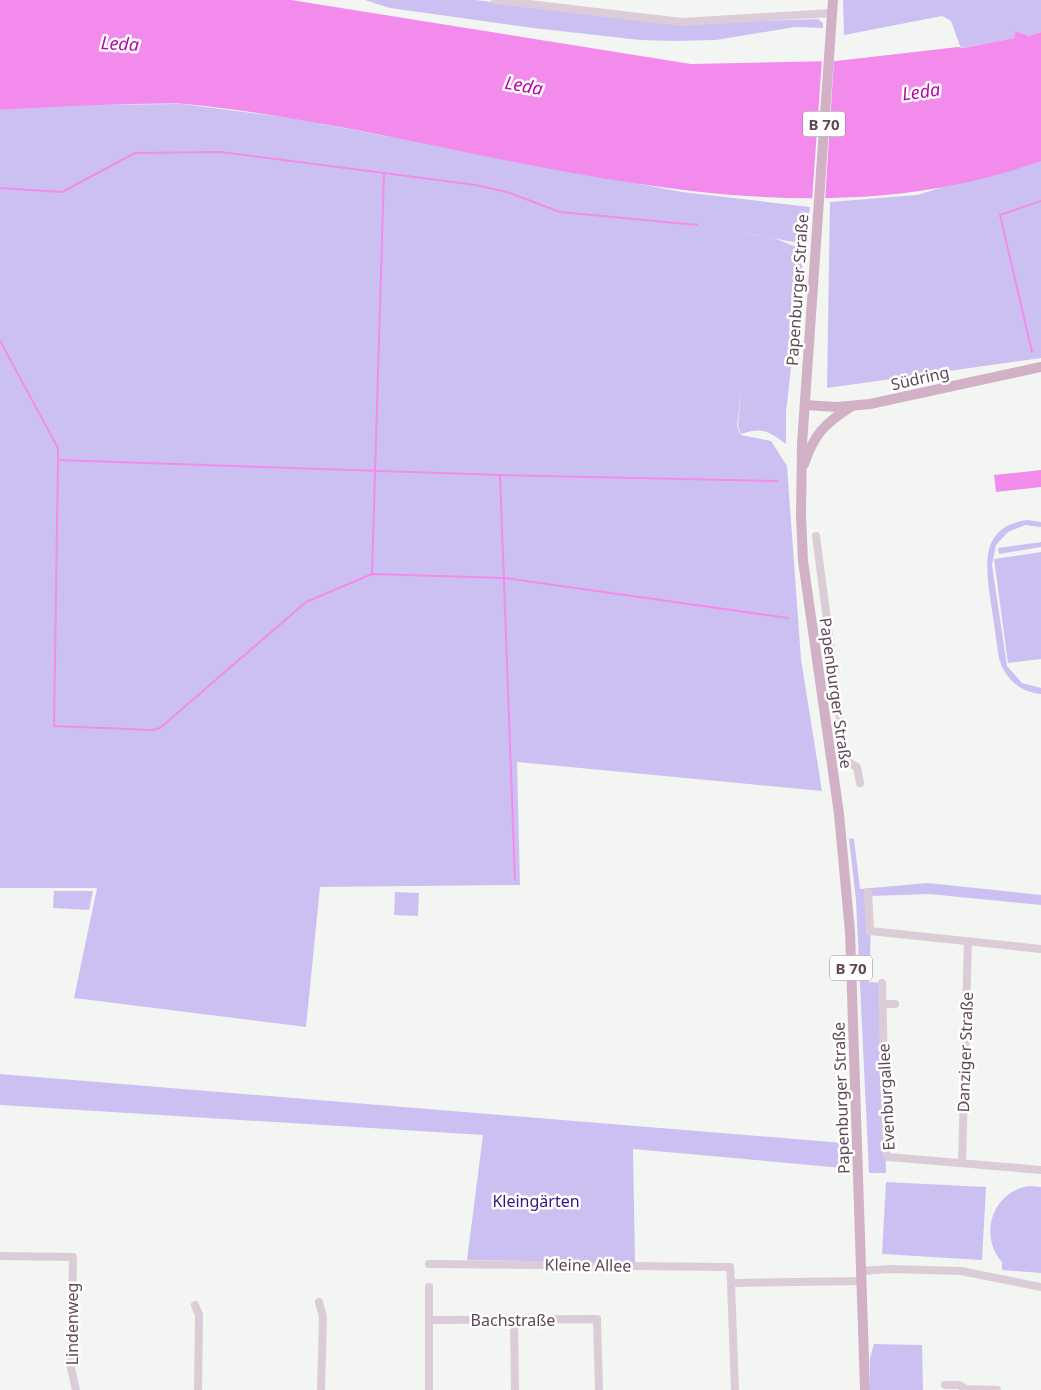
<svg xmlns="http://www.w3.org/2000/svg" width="1041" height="1390" viewBox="0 0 1041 1390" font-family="'Noto Sans',sans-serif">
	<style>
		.green { fill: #ccc0f3 }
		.water { fill: #f28bec }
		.pier { fill: #f3f5f2 }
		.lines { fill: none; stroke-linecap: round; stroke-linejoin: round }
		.stream { stroke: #f28bec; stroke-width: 2 }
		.minor { stroke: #dcccd7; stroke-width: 8 }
		.major { stroke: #d2b1c7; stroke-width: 10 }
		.labels { text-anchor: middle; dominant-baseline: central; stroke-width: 5; stroke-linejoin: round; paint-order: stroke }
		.shield { fill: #fff; stroke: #907f8b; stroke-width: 1 }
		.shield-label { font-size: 15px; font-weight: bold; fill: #614859 }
		.street-label { font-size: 16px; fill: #614859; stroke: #fff }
		.park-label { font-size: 16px; fill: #3c128a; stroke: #fff }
		.water-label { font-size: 18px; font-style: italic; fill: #b904af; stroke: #fff }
	</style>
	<rect width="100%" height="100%" fill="#f3f5f2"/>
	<!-- green -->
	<g class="green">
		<path d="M 365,0 L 475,0 L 673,24 L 818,19 L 823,23 L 823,28 L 795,27 L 716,40 L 672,41 L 640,40 L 533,28 L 390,8 Z"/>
		<path d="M 843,0 L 1041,0 L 1041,32 L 1029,36 L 1015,31 L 1014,38 L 964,48 L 960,46 L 951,21 L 942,16 L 844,35 Z"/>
		<path d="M 182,104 L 291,118 L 682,192 L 810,207 L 805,244 L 723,229 L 776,239 L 804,250 L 786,412 L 786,444 C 768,431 763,427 741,434 L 738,426 L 741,391 L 737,426 L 741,435 L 771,441 L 787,466 L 801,659 L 822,791 L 517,762 L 520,885 L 320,887 L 306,1027 L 74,998 L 97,888 L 0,888 L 0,110 L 68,105 Z"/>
		<path d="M 1041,157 L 1041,358 L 827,388 L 830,202 L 917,195 Z"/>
		<path d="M 1027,520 L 1041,522 L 1041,527 L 1025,525 L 1008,532 L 996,545 L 992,565 L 1007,666 L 1022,683 L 1041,688 L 1041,694 C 1020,692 1004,678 999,658 C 996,640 994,622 991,604 C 986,568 978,527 1027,520 Z"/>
		<path d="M 1041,542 L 1041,547 L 999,554 L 998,548 Z"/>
		<path d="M 1041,552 L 1041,659 L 1008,663 L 994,559 Z"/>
		<path d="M 849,838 L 854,839 L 860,889 L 928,883 L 1041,895 L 1041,905 L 929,894 L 872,896 L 869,982 L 882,983 L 886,1173 L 869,1173 L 856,900 Z"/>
		<path d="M 54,891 L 93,891 L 89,910 L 53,908 Z"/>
		<path d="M 395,892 L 419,893 L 418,916 L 394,915 Z"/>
		<path d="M 0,1074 L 843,1143 L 843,1168 L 633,1149 L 635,1263 L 467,1260 L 483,1135 L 0,1105 Z"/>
		<path d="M 886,1182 L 986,1187 L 982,1260 L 882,1254 Z"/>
		<path d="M 1029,1186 L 1041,1187 L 1041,1273 L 1002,1270 L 1002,1262 C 978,1235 993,1191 1029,1186 Z"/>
		<path d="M 874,1344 L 922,1345 L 923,1390 L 870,1390 L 870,1358 Z"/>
	</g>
	<!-- water -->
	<g class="water">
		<path d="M 0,0 L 291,0 L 691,64 L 836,61 L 958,47 L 964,48 L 1014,38 L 1015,31 L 1029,36 L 1041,32 L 1041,161 C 763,261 465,131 185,104 C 168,103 150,104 132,104 C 88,105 44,107 0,110 Z"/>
		<path d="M 1041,470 L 1041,487 L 996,492 L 994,475 Z"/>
	</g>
	<!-- pier -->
	<path class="pier" d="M 822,59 L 834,59 L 825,202 L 812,201 Z"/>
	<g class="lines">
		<!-- stream -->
		<g class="stream">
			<path d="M 0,188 L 62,192 L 135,153 L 221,152 L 384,173"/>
			<path d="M 0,341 L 58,448 L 58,460 L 500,475 L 515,880"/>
			<path d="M 1032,352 L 1000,215 L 1041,201"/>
			<path d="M 58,460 L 54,726 L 152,730 L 160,728 L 306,602 L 372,574 L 504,578 L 788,618"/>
			<path d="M 500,475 L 778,481"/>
			<path d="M 372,574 L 384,173 L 476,185 L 507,192 L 560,212 L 697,225"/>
		</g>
		<!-- minor -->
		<g class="minor">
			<path d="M 495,0 L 682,22 L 832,13"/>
			<path d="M 816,536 L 845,757 L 848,762 L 857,767 L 860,783"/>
			<path d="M 868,892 L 870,931 L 1041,949"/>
			<path d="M 882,983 L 886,1152 L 888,1157 L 1041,1170"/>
			<path d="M 882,1004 L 895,1004"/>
			<path d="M 962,1163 L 968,941"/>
			<path d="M 0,1256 L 73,1257 L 71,1368 L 76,1390"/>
			<path d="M 429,1264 L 730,1267 L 731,1283"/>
			<path d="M 861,1271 L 890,1269 L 961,1271 L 1041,1287"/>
			<path d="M 319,1302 L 323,1317 L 321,1390"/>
			<path d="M 195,1305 L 199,1315 L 198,1390"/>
			<path d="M 430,1320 L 597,1319 L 599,1390"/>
			<path d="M 514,1320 L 515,1390"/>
			<path d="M 945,1385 L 959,1385 L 966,1389 L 997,1390"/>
			<path d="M 429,1390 L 429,1287"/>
			<path d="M 735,1390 L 731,1283 L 861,1281"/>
		</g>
		<!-- major -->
		<g class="major">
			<path d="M 833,0 L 802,444 L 801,516 L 803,561 L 839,814 L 850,932 L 865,1390"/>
			<path d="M 805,405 L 837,407 L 870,404 L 1041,367"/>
			<path d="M 804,464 C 815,433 824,424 852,406"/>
		</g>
	</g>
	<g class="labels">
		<!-- shield labels -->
		<g class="shield">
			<rect x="803" y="111.5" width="42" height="25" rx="4"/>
			<rect x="830" y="955.5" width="42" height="25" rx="4"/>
		</g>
		<g class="shield-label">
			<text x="824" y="124">B 70</text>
			<text x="851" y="968">B 70</text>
		</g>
		<!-- street labels -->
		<g class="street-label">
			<text transform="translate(797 290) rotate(-86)">Papenburger Straße</text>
			<text transform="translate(920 378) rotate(-13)">Südring</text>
			<text transform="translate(836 693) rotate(82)">Papenburger Straße</text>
			<text transform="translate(965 1052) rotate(-88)">Danziger Straße</text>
			<text transform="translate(886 1097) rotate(-93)">Evenburgallee</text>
			<text transform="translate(841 1098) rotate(-92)">Papenburger Straße</text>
			<text transform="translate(588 1265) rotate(1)">Kleine Allee</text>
			<text x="513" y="1320">Bachstraße</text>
			<text transform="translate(72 1324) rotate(-90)">Lindenweg</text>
		</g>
		<!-- park labels -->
		<g class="park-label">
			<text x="536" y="1201">Kleingärten</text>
		</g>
		<!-- water labels -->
		<g class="water-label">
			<text transform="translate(120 43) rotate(3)">Leda</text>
			<text transform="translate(524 85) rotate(10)">Leda</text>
			<text transform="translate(921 91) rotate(-8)">Leda</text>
		</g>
	</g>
</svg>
